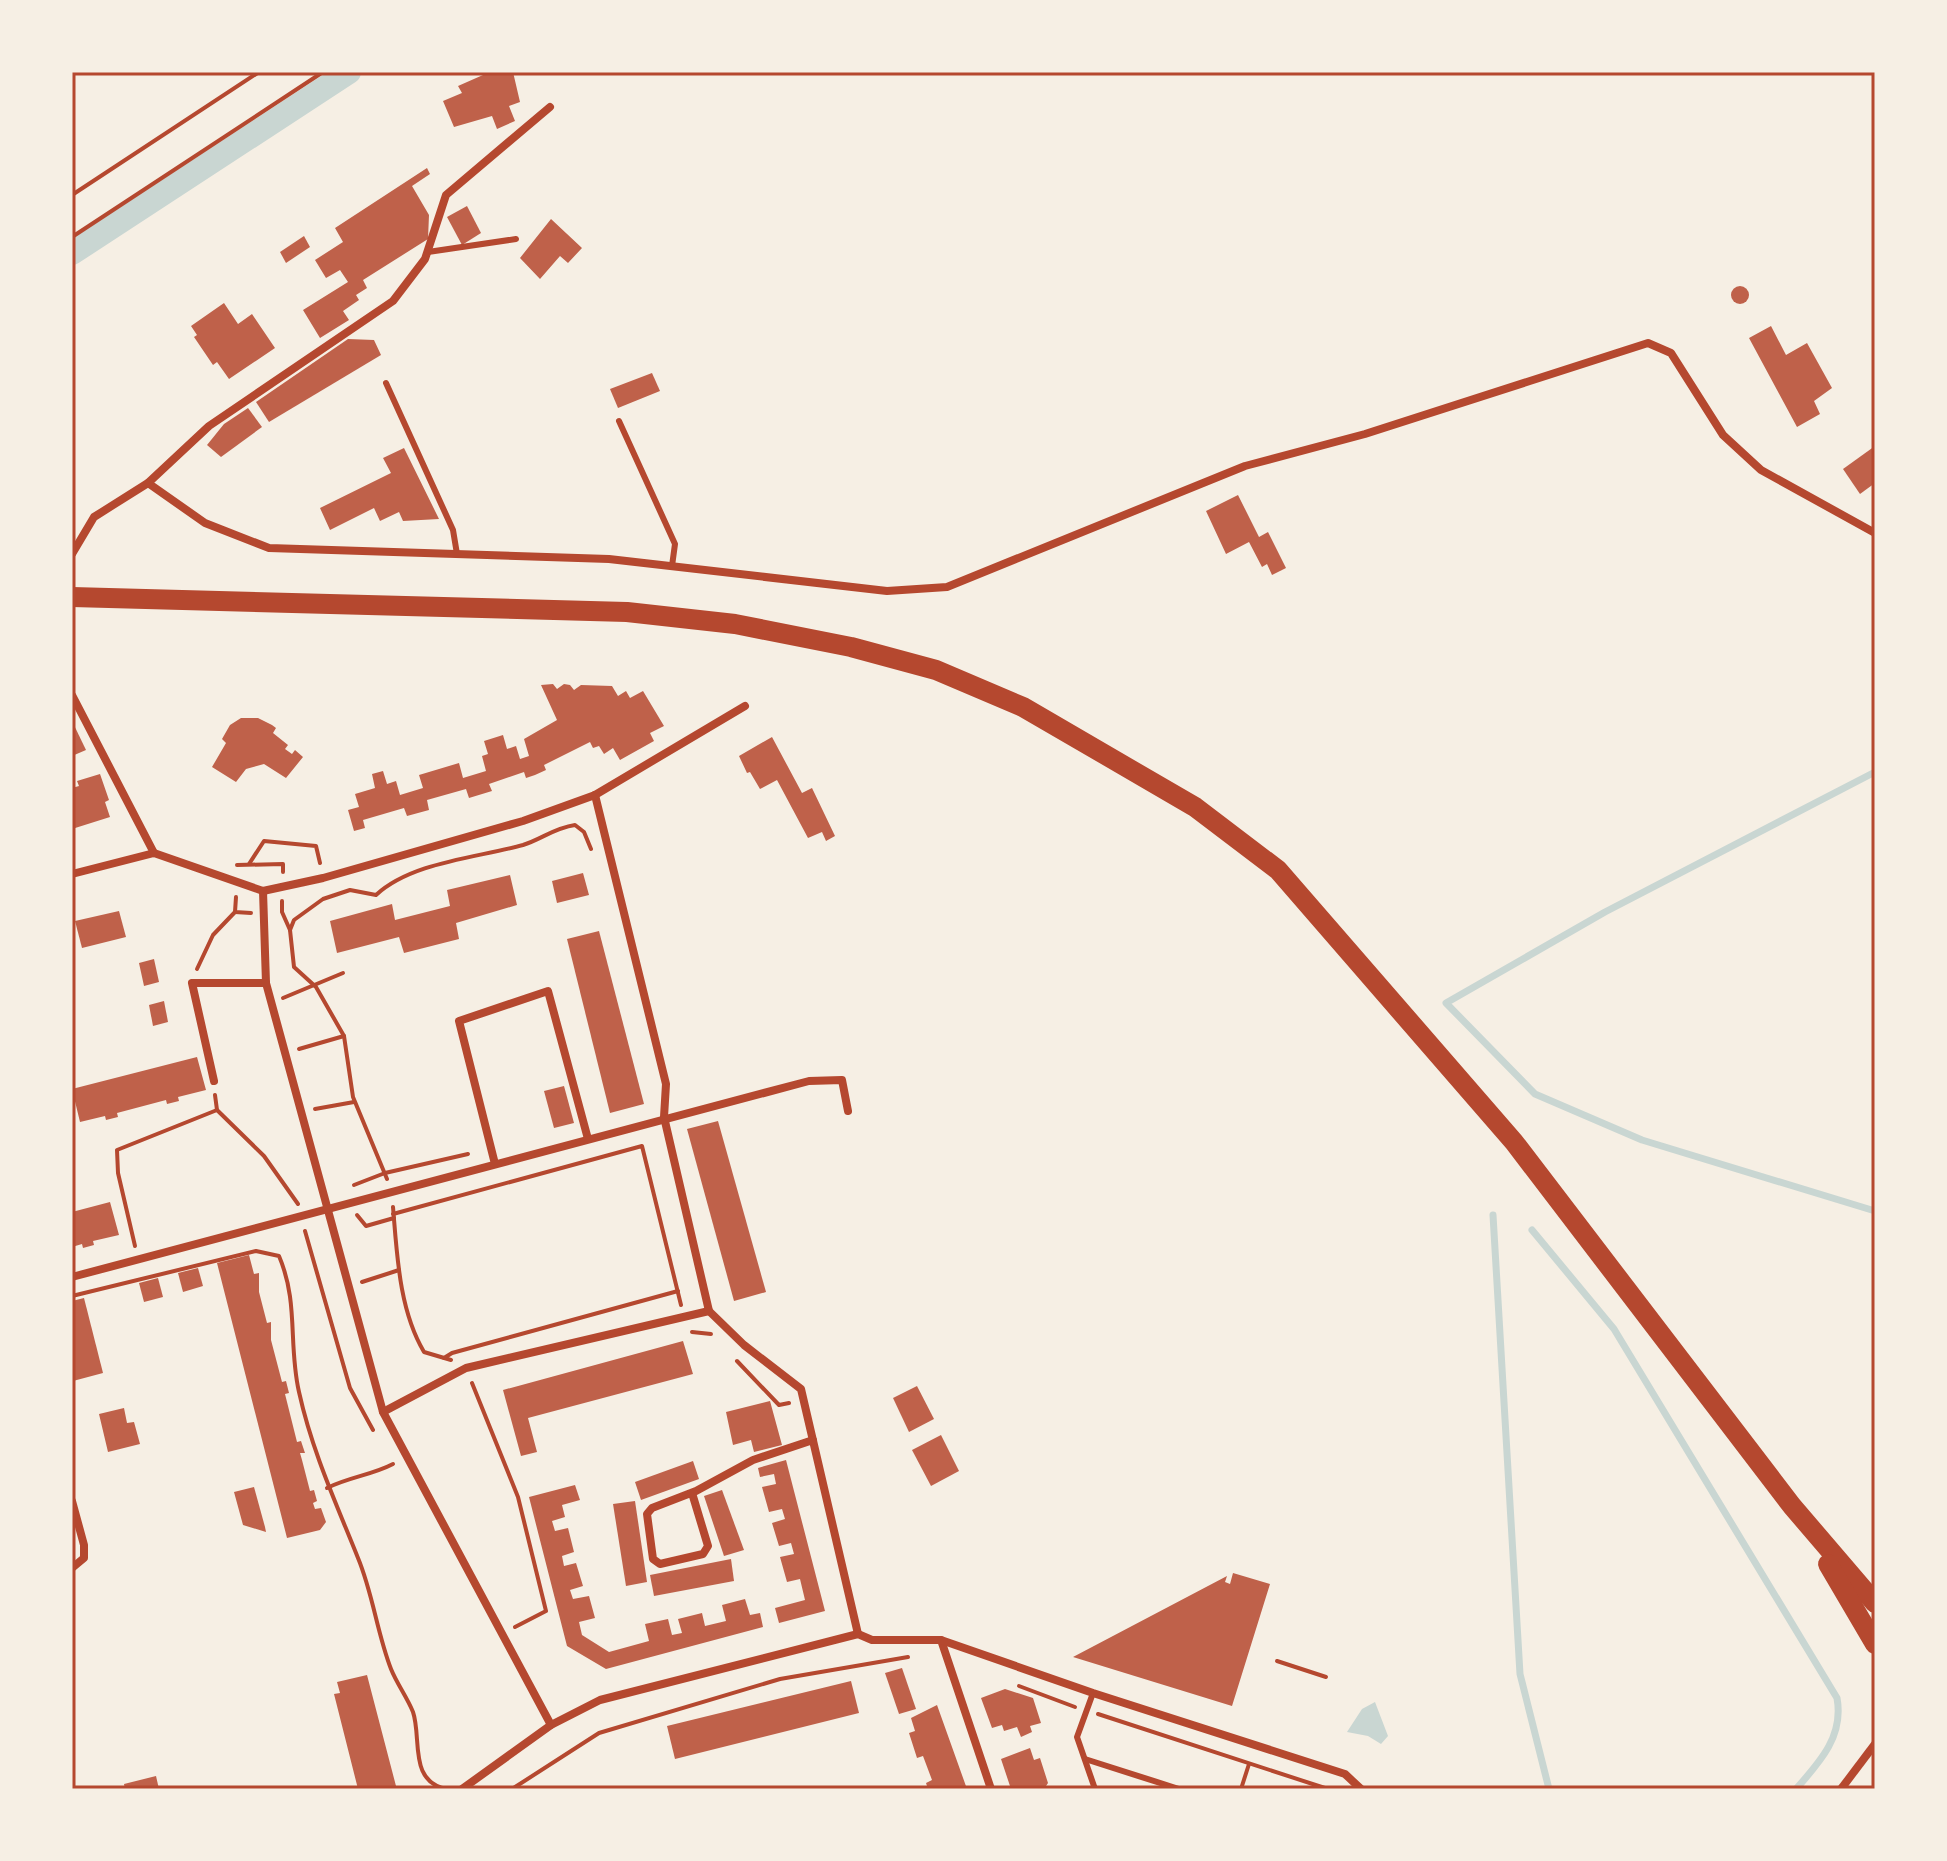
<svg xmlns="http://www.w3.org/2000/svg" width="1947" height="1861" viewBox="0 0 1947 1861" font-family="'Noto Sans',sans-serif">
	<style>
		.water { fill: #c9d6d2 }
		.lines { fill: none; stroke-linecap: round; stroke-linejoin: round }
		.stream { stroke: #c9d6d2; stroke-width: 7 }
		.canal { stroke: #c9d6d2; stroke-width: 24 }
		.building { fill: #bf614a }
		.path { stroke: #b5482f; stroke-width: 4 }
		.service { stroke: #b5482f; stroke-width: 6 }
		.minor { stroke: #b5482f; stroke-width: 8 }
		.primary { stroke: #b5482f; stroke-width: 20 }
		.neatline { fill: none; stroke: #b5482f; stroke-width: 3 }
	</style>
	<rect width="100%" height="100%" fill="#f6efe4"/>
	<!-- water -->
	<path class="water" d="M 1375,1702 L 1388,1736 L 1381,1744 L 1368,1736 L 1347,1732 L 1362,1709 Z"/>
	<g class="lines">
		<!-- stream -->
		<g class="stream">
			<path d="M 1875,772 L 1605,912 L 1446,1003 L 1535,1094 L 1642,1140 L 1875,1211"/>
			<path d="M 1493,1215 L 1520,1674 L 1549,1789"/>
			<path d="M 1532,1230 L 1614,1329 L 1837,1698 C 1844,1736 1820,1762 1796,1789"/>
		</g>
		<!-- canal -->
		<path class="canal" d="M 72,253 L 349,72"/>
	</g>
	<!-- building -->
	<g class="building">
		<path d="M 482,72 L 513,72 L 520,102 L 509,106 L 515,121 L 497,129 L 492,116 L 454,127 L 443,101 L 462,93 L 458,86 L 483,75 Z"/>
		<path d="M 427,168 L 430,174 L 412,186 L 429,215 L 428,239 L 363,280 L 367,288 L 356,295 L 359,300 L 343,311 L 349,320 L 320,338 L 303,310 L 348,282 L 340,270 L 326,278 L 315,260 L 343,242 L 335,228 Z"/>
		<path d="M 467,206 L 481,233 L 462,245 L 447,217 Z"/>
		<path d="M 551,219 L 582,248 L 568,263 L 560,256 L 540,279 L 520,258 Z"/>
		<path d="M 304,236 L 310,247 L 286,263 L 280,252 Z"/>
		<circle cx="1740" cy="295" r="9"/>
		<path d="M 224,303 L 238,324 L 252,314 L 275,348 L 229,379 L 217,362 L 213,365 L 194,337 L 197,335 L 191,326 Z"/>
		<path d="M 1771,326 L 1786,355 L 1807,343 L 1832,388 L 1814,401 L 1820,414 L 1797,427 L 1749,338 Z"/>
		<path d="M 348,339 L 374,340 L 381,355 L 269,422 L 256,402 Z"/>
		<path d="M 652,373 L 660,391 L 618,408 L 610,389 Z"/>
		<path d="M 248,408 L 262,427 L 221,457 L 207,445 L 224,424 Z"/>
		<path d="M 1875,446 L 1875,483 L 1860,494 L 1843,469 Z"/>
		<path d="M 404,448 L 439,519 L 403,521 L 399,512 L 380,521 L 374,508 L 330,530 L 320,508 L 391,473 L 383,458 Z"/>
		<path d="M 1238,495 L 1259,537 L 1268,532 L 1286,568 L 1272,575 L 1267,564 L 1262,567 L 1249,542 L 1226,554 L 1206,511 Z"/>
		<path d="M 553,684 L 557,689 L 564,684 L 570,685 L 574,690 L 581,685 L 612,686 L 618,696 L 626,691 L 630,698 L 643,691 L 664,726 L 650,733 L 654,741 L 620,760 L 613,748 L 604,754 L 599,746 L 593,748 L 590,742 L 544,765 L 546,770 L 535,775 L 526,778 L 524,772 L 489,784 L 492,791 L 469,798 L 466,789 L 427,800 L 429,810 L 407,816 L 404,808 L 363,820 L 365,828 L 354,831 L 348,810 L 359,807 L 355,794 L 375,788 L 372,774 L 383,771 L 387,784 L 396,781 L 400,795 L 423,788 L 419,775 L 459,763 L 463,778 L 486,771 L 482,756 L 488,754 L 484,741 L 503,735 L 507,749 L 516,746 L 520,759 L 529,756 L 524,739 L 557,720 L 541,685 Z"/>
		<path d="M 241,718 L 258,718 L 272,725 L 276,728 L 273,733 L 288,745 L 285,749 L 292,754 L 295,750 L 303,757 L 286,778 L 264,764 L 246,769 L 236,782 L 212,767 L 226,743 L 222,739 L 230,725 Z"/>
		<path d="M 72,721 L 86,750 L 72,756 Z"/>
		<path d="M 772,737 L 802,793 L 812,788 L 835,836 L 826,841 L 822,832 L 808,838 L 777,780 L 760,789 L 750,772 L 747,773 L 739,756 Z"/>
		<path d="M 100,774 L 109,800 L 105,802 L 110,817 L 72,829 L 72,788 L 79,786 L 77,781 Z"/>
		<path d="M 583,873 L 589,895 L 557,903 L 552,881 Z"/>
		<path d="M 510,875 L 517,905 L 456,923 L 459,939 L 404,953 L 399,937 L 337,953 L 330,921 L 392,904 L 395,920 L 450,906 L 447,890 Z"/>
		<path d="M 119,911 L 126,937 L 82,948 L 75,921 Z"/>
		<path d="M 599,931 L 644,1104 L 610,1113 L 567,939 Z"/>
		<path d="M 154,959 L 159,982 L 144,986 L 139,963 Z"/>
		<path d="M 164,1001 L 168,1022 L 153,1026 L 149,1005 Z"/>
		<path d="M 197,1057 L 206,1090 L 178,1097 L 179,1101 L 167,1104 L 166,1100 L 117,1113 L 118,1117 L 106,1120 L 105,1116 L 80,1122 L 72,1089 Z"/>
		<path d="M 564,1086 L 574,1123 L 554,1128 L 544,1091 Z"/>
		<path d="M 718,1121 L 766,1292 L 734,1301 L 687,1129 Z"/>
		<path d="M 110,1202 L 119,1235 L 93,1241 L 94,1245 L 83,1248 L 82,1244 L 72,1247 L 72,1212 Z"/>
		<path d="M 249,1255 L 254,1274 L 259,1273 L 259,1292 L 267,1323 L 271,1322 L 271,1340 L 282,1382 L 286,1381 L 289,1393 L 285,1394 L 297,1442 L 301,1441 L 305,1453 L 300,1453 L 302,1460 L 310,1491 L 314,1490 L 317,1501 L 313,1503 L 315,1509 L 321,1508 L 326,1522 L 320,1530 L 287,1538 L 217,1263 Z"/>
		<path d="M 198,1268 L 203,1286 L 183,1292 L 178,1273 Z"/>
		<path d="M 158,1278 L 163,1297 L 144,1302 L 139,1283 Z"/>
		<path d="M 84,1298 L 103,1373 L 73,1381 L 72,1301 Z"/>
		<path d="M 683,1341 L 693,1374 L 528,1418 L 537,1452 L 521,1456 L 503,1390 Z"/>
		<path d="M 917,1386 L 934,1419 L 909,1432 L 893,1398 Z"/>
		<path d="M 770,1401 L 782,1445 L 754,1452 L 751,1440 L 733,1445 L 726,1412 Z"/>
		<path d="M 124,1408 L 127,1423 L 134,1422 L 140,1444 L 108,1452 L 99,1414 Z"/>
		<path d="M 941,1435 L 959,1471 L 931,1486 L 912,1450 Z"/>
		<path d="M 786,1460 L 825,1611 L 779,1623 L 775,1608 L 805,1600 L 800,1579 L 787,1582 L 780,1557 L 794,1554 L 791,1543 L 779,1546 L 772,1523 L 785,1519 L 782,1509 L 769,1512 L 762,1487 L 776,1484 L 774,1474 L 760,1477 L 758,1468 Z"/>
		<path d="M 693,1461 L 699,1479 L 641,1500 L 635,1482 Z"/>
		<path d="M 575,1485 L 580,1500 L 562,1505 L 565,1517 L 552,1521 L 555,1531 L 568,1528 L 574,1552 L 562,1556 L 564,1566 L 576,1563 L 583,1586 L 570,1590 L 573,1599 L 589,1596 L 595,1618 L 579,1622 L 582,1635 L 609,1652 L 649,1641 L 645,1624 L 668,1619 L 672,1635 L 682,1633 L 678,1619 L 702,1613 L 705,1626 L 726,1621 L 722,1605 L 745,1599 L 750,1615 L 760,1613 L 763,1627 L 606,1669 L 567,1646 L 529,1497 Z"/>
		<path d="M 254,1487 L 265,1527 L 266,1532 L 243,1525 L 234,1492 Z"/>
		<path d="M 722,1490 L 744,1550 L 724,1556 L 704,1496 Z"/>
		<path d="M 635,1501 L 647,1582 L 626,1586 L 613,1504 Z"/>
		<path d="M 731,1559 L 734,1581 L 654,1596 L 650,1575 Z"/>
		<path d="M 1233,1573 L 1270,1584 L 1232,1706 L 1073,1657 L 1227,1576 L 1225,1582 L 1230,1584 Z"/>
		<path d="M 902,1668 L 916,1709 L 899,1714 L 885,1673 Z"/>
		<path d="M 367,1675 L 396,1786 L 397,1789 L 358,1789 L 334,1694 L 340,1693 L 337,1682 Z"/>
		<path d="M 851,1681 L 859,1713 L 675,1759 L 667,1726 Z"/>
		<path d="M 1005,1689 L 1033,1698 L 1041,1723 L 1030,1726 L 1032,1732 L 1021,1737 L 1017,1727 L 1004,1731 L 1002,1725 L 992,1728 L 981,1698 Z"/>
		<path d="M 937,1705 L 967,1789 L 928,1789 L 926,1783 L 932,1780 L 923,1756 L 917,1758 L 909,1733 L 915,1731 L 911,1718 Z"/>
		<path d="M 1030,1748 L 1034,1760 L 1040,1758 L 1048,1783 L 1044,1789 L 1011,1789 L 1001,1759 Z"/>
		<path d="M 156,1776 L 159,1789 L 125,1789 L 124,1784 Z"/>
	</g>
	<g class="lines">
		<!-- path -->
		<g class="path">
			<path d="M 72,195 L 259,72"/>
			<path d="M 72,237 L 323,72"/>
			<path d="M 249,864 L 264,841 L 316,846 L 320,863"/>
			<path d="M 237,865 L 283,864 L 283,872"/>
			<path d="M 236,897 L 235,912 L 251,913"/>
			<path d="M 282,901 L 282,912 L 290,930"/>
			<path d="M 197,969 L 213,935 L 235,912"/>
			<path d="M 283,998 L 343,973"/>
			<path d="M 299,1049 L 344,1036"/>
			<path d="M 215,1095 L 217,1110 L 264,1156 L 298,1204"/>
			<path d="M 315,1109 L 354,1102"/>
			<path d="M 387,1179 L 353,1097 L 344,1036 L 316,987 L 294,967 L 290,930 L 294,920 L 323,899 L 350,890 L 376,895 C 412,862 476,858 523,845 C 542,839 554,828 575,825 L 584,832 L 591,849"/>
			<path d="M 354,1185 L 385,1173 L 468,1154"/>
			<path d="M 393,1207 C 397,1254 399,1310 424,1352 L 451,1360"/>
			<path d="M 393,1214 L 642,1146 L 681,1305"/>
			<path d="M 357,1215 L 366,1226 L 394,1218"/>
			<path d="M 305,1231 L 350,1388 L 373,1430"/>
			<path d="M 135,1246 L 118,1173 L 117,1150 L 217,1110"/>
			<path d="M 362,1282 L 399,1270"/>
			<path d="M 72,1296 L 256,1251 L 279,1256 C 299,1303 288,1344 299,1392 C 312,1451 336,1503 358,1558 C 373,1594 377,1633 391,1669 C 397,1684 407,1697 413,1712 C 422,1738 408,1782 447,1789"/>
			<path d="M 692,1332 L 711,1334"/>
			<path d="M 444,1358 L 452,1353 L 678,1291"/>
			<path d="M 737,1361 L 779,1405 L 789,1403"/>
			<path d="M 472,1383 L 518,1497 L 546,1611 L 515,1627"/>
			<path d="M 327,1488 C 349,1477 372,1475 393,1464"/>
			<path d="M 1277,1661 L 1326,1677"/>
			<path d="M 1019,1686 L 1075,1707"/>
			<path d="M 1098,1714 L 1328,1789"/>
			<path d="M 512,1789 L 599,1733 L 780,1679 L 908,1657"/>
			<path d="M 1241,1789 L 1249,1764"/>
		</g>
		<!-- service -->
		<g class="service">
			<path d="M 428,252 L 516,239"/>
			<path d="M 386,383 L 453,530 L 457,554"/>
			<path d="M 619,421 L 675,544 L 672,566"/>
			<path d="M 1093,1693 L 1077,1737 L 1095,1789"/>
			<path d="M 1085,1759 L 1179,1789"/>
		</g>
		<!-- minor -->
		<g class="minor">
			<path d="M 148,483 L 205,523 L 269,548 L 609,559 L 887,591 L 947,587 L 1245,466 L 1365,434 L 1648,343 L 1671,353 L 1723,435 L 1761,470 L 1875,533"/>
			<path d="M 72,554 L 94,517 L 148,483 L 209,426 L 393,301 L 425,259 L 446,195 L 550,107"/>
			<path d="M 72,695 L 154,853"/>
			<path d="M 595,795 L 666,1084 L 664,1117 L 709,1311 L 744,1345 L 801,1389 L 858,1634"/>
			<path d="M 72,874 L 154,853 L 263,891 L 323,878 L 523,821 L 595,795 L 745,706"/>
			<path d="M 263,891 L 266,983 L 383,1412 L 551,1725"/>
			<path d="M 214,1081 L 192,983 L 266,983"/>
			<path d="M 495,1164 L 459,1021 L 548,991 L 588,1139"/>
			<path d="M 72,1277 L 809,1081 L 842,1080 L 848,1111"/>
			<path d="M 383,1412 L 466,1368 L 709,1311"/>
			<path d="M 692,1493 L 708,1546 L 703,1554 L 660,1564 L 653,1559 L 647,1514 L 652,1508 L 696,1491 L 753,1460 L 813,1440"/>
			<path d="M 72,1501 L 84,1545 L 84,1558 L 72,1568"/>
			<path d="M 941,1640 L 991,1789"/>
			<path d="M 462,1789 L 551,1725 L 600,1700 L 858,1634 L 872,1640 L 941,1640 L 1093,1693 L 1345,1774 L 1361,1789"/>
			<path d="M 1841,1789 L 1875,1744"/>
		</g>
		<!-- primary -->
		<g class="primary">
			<path d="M 72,597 L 627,612 L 735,624 L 851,647 L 936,670 L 1023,707 L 1195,807 L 1278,870 L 1514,1142 L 1792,1506 L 1875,1603"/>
			<path d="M 1828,1564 L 1875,1644"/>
		</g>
	</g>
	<!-- border -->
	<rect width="1947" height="1861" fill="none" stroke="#f6efe4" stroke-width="148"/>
	<rect x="74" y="74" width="1799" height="1713" class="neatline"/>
</svg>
